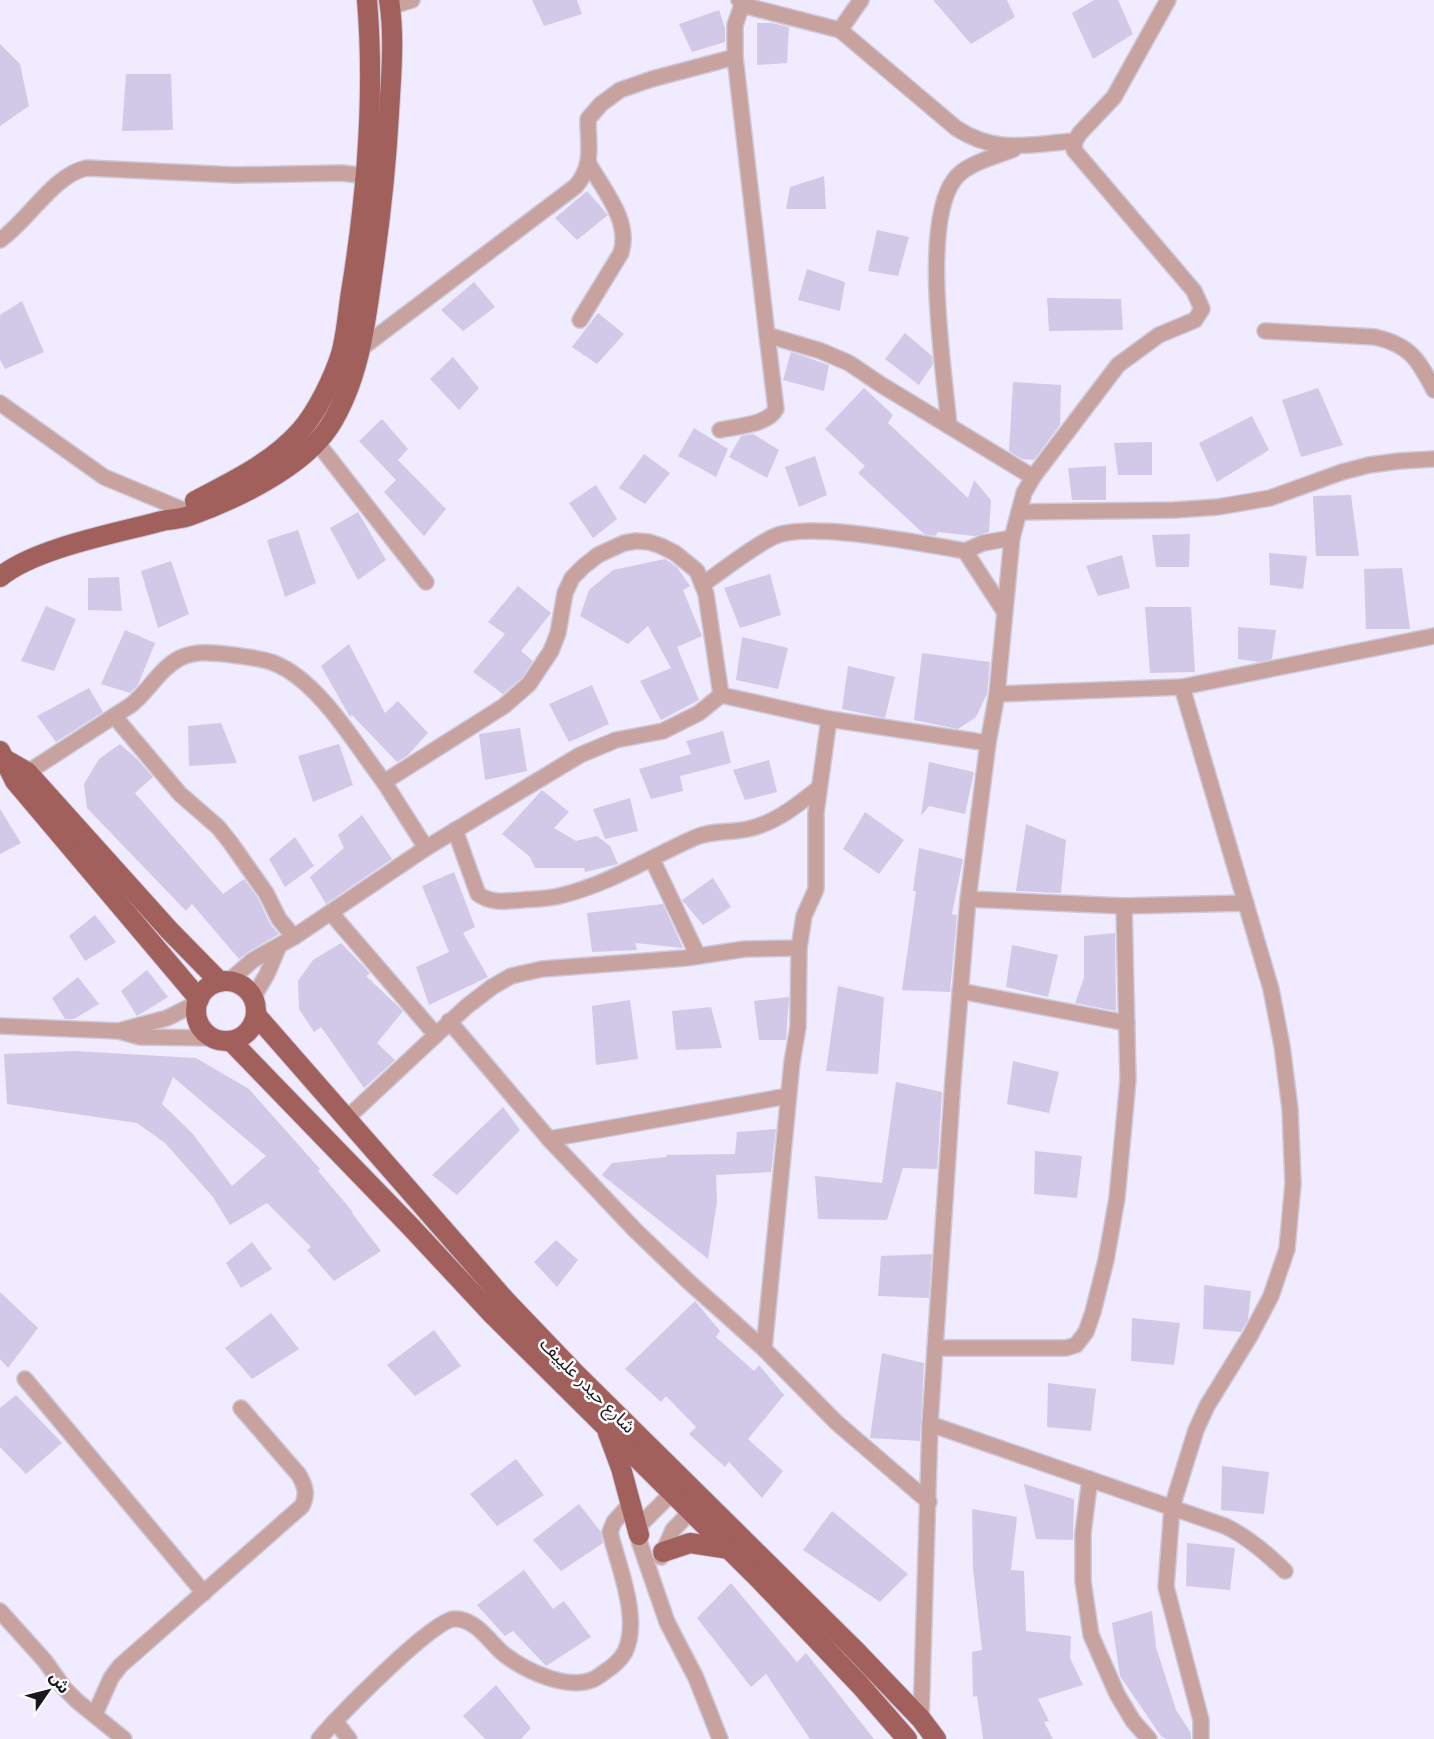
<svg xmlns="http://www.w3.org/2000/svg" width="1434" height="1739" viewBox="0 0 1434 1739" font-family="Inter,'Noto Sans Arabic',sans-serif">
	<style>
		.building { fill: #d1c9e7; fill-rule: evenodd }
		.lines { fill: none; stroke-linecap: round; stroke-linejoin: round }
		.minor-casing { stroke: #cec9da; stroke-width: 18 }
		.major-casing { stroke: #cec9da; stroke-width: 22 }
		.minor { stroke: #c8a29e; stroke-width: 15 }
		.major { stroke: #a2605c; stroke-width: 20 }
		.labels { text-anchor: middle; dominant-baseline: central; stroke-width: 5; stroke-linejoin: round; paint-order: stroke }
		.street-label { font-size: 18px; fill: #191620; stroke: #fcfcfc }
	</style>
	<rect width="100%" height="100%" fill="#f0ebfe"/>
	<!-- building -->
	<g class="building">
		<path d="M 532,0 L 577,0 L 582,14 L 544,26 Z"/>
		<path d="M 933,0 L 1007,0 L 1015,17 L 971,44 Z"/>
		<path d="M 1094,0 L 1118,0 L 1133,34 L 1093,59 L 1072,13 Z"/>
		<path d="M 719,10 L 725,28 L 725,42 L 692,52 L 679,24 Z"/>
		<path d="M 757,23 L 772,23 L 789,27 L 787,63 L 757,65 Z"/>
		<path d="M 0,44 L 20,64 L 29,106 L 0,126 Z"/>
		<path d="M 126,74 L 171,74 L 173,130 L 122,131 Z"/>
		<path d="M 824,176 L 826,209 L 786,209 L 790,187 Z"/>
		<path d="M 587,191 L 608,215 L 577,240 L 555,218 Z"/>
		<path d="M 877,230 L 909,237 L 898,276 L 868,271 Z"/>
		<path d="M 807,269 L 845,282 L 840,311 L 798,300 Z"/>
		<path d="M 474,282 L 495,307 L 463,331 L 441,310 Z"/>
		<path d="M 1047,298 L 1121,299 L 1123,330 L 1049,331 Z"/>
		<path d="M 22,301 L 44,352 L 5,369 L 0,360 L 0,315 Z"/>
		<path d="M 598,313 L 624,334 L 597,364 L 572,347 Z"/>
		<path d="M 905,333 L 932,356 L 933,364 L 919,385 L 885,359 Z"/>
		<path d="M 791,352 L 829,365 L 824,391 L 783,380 Z"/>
		<path d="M 453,357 L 479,388 L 459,410 L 430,379 Z"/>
		<path d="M 1013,382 L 1061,385 L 1060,425 L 1034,460 L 1022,459 L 1009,451 Z"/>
		<path d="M 864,388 L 893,415 L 888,423 L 968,498 L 974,480 L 991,500 L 989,532 L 975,536 L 938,532 L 935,536 L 924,534 L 858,473 L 865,466 L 825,429 Z"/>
		<path d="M 1318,388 L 1343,445 L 1301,457 L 1282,400 Z"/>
		<path d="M 1252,416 L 1269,450 L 1217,482 L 1199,443 Z"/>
		<path d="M 382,419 L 408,449 L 398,460 L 446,509 L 424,536 L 384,492 L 396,480 L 359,441 Z"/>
		<path d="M 694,428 L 728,449 L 716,477 L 678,456 Z"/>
		<path d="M 753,434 L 779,450 L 767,478 L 729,457 L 741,436 Z"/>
		<path d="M 1152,442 L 1152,475 L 1118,475 L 1114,443 Z"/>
		<path d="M 644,454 L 670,473 L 645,504 L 619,488 Z"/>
		<path d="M 815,456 L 827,495 L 799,507 L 785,467 Z"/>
		<path d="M 1106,466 L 1106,500 L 1072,500 L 1068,468 Z"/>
		<path d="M 596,485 L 617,519 L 593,538 L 569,503 Z"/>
		<path d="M 1351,495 L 1359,556 L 1316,556 L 1313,496 Z"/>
		<path d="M 358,512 L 386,560 L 358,580 L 330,528 Z"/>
		<path d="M 298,530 L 316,583 L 285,597 L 267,540 Z"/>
		<path d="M 1190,534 L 1189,567 L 1156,567 L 1152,535 Z"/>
		<path d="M 1269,553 L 1307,556 L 1303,589 L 1270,585 Z"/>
		<path d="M 1122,555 L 1130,588 L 1098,596 L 1086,566 Z"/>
		<path d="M 665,559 L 677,567 L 690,586 L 683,590 L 702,636 L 677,647 L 699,700 L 661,720 L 640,681 L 671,668 L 648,626 L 628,644 L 580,616 L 589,590 L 613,570 Z"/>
		<path d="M 171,561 L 189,614 L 158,628 L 141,571 Z"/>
		<path d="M 1402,568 L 1410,629 L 1366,629 L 1364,569 Z"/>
		<path d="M 770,574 L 781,615 L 740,628 L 724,588 Z"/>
		<path d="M 119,577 L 122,611 L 88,610 L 88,578 Z"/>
		<path d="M 518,586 L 551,613 L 521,651 L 533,661 L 522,678 L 503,694 L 473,672 L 505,634 L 488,622 Z"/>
		<path d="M 46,606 L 76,619 L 54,671 L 21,661 Z"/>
		<path d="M 1145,607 L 1191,607 L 1195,672 L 1150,673 Z"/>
		<path d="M 1238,627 L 1276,630 L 1272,659 L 1259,662 L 1238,659 Z"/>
		<path d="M 125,630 L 155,643 L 138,685 L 130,693 L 101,684 Z"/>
		<path d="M 742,637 L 788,648 L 778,689 L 736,680 Z"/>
		<path d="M 349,644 L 385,713 L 398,701 L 428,733 L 407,756 L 397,762 L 352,715 L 350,717 L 321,666 Z"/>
		<path d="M 922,653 L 990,662 L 987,694 L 976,717 L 958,729 L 914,720 Z"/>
		<path d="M 848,666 L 895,677 L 885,718 L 842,709 Z"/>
		<path d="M 592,685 L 609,724 L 569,742 L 549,704 Z"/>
		<path d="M 89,688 L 103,712 L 56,742 L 37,716 Z"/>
		<path d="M 221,723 L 237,763 L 189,766 L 188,726 Z"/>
		<path d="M 520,728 L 527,771 L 485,780 L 479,734 Z"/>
		<path d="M 723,731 L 731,763 L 680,776 L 683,791 L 651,799 L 639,769 L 691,754 L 686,741 Z"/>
		<path d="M 120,744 L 138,760 L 153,777 L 135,793 L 223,894 L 244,879 L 258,898 L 270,924 L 279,934 L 248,952 L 239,959 L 192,904 L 186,911 L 87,808 L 84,784 L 99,759 Z"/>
		<path d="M 339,744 L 353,785 L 313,802 L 298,756 Z"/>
		<path d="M 769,760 L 777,792 L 745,800 L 733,770 Z"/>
		<path d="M 929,762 L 974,772 L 965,814 L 929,806 L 921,816 Z"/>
		<path d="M 542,790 L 569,812 L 554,828 L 576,841 L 597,836 L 610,846 L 618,864 L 585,872 L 584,868 L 535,868 L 530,857 L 502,834 Z"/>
		<path d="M 630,798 L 638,831 L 605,839 L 593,809 Z"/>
		<path d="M 0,809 L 21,843 L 0,854 Z"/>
		<path d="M 865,812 L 904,840 L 879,874 L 843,849 Z"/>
		<path d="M 362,815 L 392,859 L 326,904 L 310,877 L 344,848 L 338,835 Z"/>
		<path d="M 1026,824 L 1066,840 L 1061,893 L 1016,891 Z"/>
		<path d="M 295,837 L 314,866 L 285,887 L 269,859 Z"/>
		<path d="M 919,848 L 963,859 L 952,914 L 957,915 L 950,992 L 902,990 L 916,891 L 913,891 Z"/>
		<path d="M 454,872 L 475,927 L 463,933 L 488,977 L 429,1005 L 416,967 L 449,952 L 422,886 Z"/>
		<path d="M 713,878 L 731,907 L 703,925 L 682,900 Z"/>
		<path d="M 663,904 L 683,948 L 635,943 L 637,950 L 592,952 L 587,913 Z"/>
		<path d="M 95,915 L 116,942 L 85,961 L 69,936 Z"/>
		<path d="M 1115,933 L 1116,1011 L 1075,1003 L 1084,978 L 1084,936 Z"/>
		<path d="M 341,943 L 370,973 L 366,976 L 403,1011 L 377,1043 L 395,1060 L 364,1088 L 321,1027 L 314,1032 L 299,1009 L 298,981 L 313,960 Z"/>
		<path d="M 1012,945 L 1058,955 L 1048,997 L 1006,987 Z"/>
		<path d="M 147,970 L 168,997 L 137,1016 L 121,991 Z"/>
		<path d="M 78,977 L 99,1004 L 74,1019 L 65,1019 L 52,998 Z"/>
		<path d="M 838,986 L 884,997 L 878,1074 L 826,1071 Z"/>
		<path d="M 789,997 L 786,1040 L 759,1040 L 754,1001 Z"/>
		<path d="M 630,1000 L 638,1059 L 596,1065 L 592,1006 Z"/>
		<path d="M 711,1007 L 722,1048 L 676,1050 L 672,1011 Z"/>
		<path d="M 75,1051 L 196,1058 L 249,1089 L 320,1169 L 318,1171 L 353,1212 L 352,1213 L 381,1251 L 334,1281 L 307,1250 L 311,1247 L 267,1203 L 230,1225 L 213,1197 L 165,1143 L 137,1123 L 7,1104 L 4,1054 ZM 173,1077 L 266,1156 L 232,1186 L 192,1133 L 162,1104 Z"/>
		<path d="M 1013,1061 L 1059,1072 L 1049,1113 L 1007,1104 Z"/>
		<path d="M 896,1082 L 942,1092 L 937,1169 L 903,1168 L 887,1220 L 818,1219 L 815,1176 L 882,1183 Z"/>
		<path d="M 503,1107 L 520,1130 L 457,1195 L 432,1175 Z"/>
		<path d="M 776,1129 L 771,1172 L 716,1175 L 717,1202 L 708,1259 L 602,1175 L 612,1163 L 666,1157 L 667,1155 L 735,1154 L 737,1132 Z"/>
		<path d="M 1035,1151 L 1082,1156 L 1077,1198 L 1034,1194 Z"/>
		<path d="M 556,1240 L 578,1260 L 557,1287 L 534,1262 Z"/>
		<path d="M 252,1242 L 272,1269 L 241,1288 L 226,1263 Z"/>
		<path d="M 932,1254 L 929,1298 L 878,1296 L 881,1256 Z"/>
		<path d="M 1204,1285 L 1251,1291 L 1248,1320 L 1241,1332 L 1203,1329 Z"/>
		<path d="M 0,1292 L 38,1328 L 8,1368 L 0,1359 Z"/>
		<path d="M 695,1301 L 720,1331 L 716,1337 L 754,1371 L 759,1365 L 784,1395 L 748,1439 L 783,1471 L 762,1498 L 729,1462 L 725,1467 L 689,1434 L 696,1427 L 666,1396 L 661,1402 L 625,1369 Z"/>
		<path d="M 271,1313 L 299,1349 L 252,1379 L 225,1348 Z"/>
		<path d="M 1132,1318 L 1180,1323 L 1174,1365 L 1131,1361 Z"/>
		<path d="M 434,1330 L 461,1366 L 415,1396 L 387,1365 Z"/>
		<path d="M 882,1353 L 924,1363 L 920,1441 L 870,1438 Z"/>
		<path d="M 1048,1383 L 1096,1389 L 1091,1431 L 1047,1427 Z"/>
		<path d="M 16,1395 L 62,1443 L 26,1474 L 0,1447 L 0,1408 Z"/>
		<path d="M 516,1459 L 544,1495 L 497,1526 L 470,1494 Z"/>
		<path d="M 1222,1466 L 1269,1472 L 1264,1514 L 1221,1510 Z"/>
		<path d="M 1024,1484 L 1074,1499 L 1073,1540 L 1036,1539 Z"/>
		<path d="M 579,1504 L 601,1532 L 603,1543 L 561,1571 L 533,1540 Z"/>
		<path d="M 972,1509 L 1017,1517 L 1011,1570 L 1024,1571 L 1026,1631 L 1071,1636 L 1070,1658 L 1083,1685 L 1038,1699 L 1049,1721 L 1044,1722 L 1053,1739 L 983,1739 L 977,1696 L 973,1697 L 972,1652 L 982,1650 L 973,1568 Z"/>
		<path d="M 832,1511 L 908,1574 L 880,1602 L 803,1550 Z"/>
		<path d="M 1187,1543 L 1235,1548 L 1230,1590 L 1186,1586 Z"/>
		<path d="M 524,1570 L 553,1609 L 564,1601 L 591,1637 L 546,1666 L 513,1631 L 505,1636 L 477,1605 Z"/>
		<path d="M 731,1583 L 797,1662 L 806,1653 L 874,1739 L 810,1739 L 766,1674 L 751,1687 L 697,1618 Z"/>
		<path d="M 1152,1611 L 1156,1647 L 1176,1710 L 1191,1733 L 1191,1739 L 1166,1739 L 1161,1736 L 1120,1676 L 1112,1623 Z"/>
		<path d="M 496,1685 L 531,1728 L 521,1739 L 485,1739 L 463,1716 Z"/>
	</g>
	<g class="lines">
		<!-- minor casing -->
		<g class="minor-casing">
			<g id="minor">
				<path d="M 739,0 L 742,5 L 735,25 L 735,57 L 767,335 L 821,351 L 849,363 L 880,384 L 1033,477"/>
				<path d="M 742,5 L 840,30 L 956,128 C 997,155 1029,144 1075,141"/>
				<path d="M 390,7 L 412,0"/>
				<path d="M 840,30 L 861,0"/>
				<path d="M 0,240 C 28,221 54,174 87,168 L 235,175 L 342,173 L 366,176"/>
				<path d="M 580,320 L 621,253 C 631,221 604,191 589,164"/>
				<path d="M 1265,331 L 1375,337 C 1410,345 1418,359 1434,390"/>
				<path d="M 359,350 L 576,186 C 594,165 588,145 588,119 L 601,104 L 620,90 L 652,79 L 735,57"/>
				<path d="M 0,403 L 104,477 L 181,509 L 186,517"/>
				<path d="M 949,426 C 944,370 921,225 954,180 C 966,163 995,157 1014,149"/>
				<path d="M 720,430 C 737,426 768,425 776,409 L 767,335"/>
				<path d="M 316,441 L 426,582"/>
				<path d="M 1019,512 L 1175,510 L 1218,507 L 1270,498 L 1342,472 L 1369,465 L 1399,461 L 1434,459"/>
				<path d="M 965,551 L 1004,611"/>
				<path d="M 703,584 C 725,569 749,549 773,537 C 808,520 924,544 965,551 L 983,543 L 1012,538"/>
				<path d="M 1182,687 L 1271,989 L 1282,1046 L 1290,1109 L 1293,1183 L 1287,1249 L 1271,1296 L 1250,1336 L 1207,1406 L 1196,1430 L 1172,1507 L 1166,1587 L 1201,1720 L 1201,1739"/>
				<path d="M 997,694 L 1182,687 L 1434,636"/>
				<path d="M 721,695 L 829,719 L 988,743"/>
				<path d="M 114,716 L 180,794 L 218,827 L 230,842 L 266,893 L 279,919 L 294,937"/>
				<path d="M 19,778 L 131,705 C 149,691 159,669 180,658 C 196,650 216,653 233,655 C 247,657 261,658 274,663 C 319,681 355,744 384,782"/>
				<path d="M 455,830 L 478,894 C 492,904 506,901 522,900 C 534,899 547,899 559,896 C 607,885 649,858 694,838 C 711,830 730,833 748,829 C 776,823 797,805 819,788"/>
				<path d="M 426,848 L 384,782 L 504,706 L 529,684 L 551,651 L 558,633 L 565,593 L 572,578 L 584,566 L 598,555 L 624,543 L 636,541 L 649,542 L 661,546 L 675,553 L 697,571 L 706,594 L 721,695"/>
				<path d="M 652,859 L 698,956"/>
				<path d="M 968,899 L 1124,906 L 1246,903"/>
				<path d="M 331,913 L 436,1035"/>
				<path d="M 229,981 L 253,960 L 294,937 L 426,848 L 580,755 L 616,740 L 663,731 L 699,713 L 721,695"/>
				<path d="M 960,991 L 1127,1023"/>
				<path d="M 253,998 L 267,974 L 278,948"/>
				<path d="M 449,1021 L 549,1139 L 635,1230 L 689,1282 L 764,1349 L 837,1423 L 929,1502"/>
				<path d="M 0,1026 L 119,1031 L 140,1037 L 211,1038"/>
				<path d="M 122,1030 L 167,1018 L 197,1003"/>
				<path d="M 347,1118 L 466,1007 L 492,987 L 511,976 L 542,969 L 686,958 L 745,949 L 799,948 L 804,916 L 816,889 L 816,813 L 829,719"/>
				<path d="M 549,1139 L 788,1096"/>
				<path d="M 935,1348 L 1066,1348 L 1076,1345 L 1086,1332 L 1093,1312 L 1106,1260 L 1117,1198 L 1128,1080 L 1124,906"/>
				<path d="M 764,1349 L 792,1062 L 798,1027 L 799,948"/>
				<path d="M 25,1379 L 204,1593"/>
				<path d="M 930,1424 L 1225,1526 C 1248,1537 1267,1554 1285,1571"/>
				<path d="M 1090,1479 L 1083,1533 L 1083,1581 L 1091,1635 L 1117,1694 L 1133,1721 L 1149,1739"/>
				<path d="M 672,1493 L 641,1524 L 639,1541 L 667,1622 L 696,1678 L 720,1739"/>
				<path d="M 661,1557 L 673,1530 L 691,1511"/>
				<path d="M 0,1611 L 45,1661 L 64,1688 L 77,1701 L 124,1739"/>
				<path d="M 95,1714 L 111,1678 L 120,1666 L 302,1506 C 308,1494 305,1486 299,1475 L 241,1408"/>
				<path d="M 921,1719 L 930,1424 L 953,1080 L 968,899 L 988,743 L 997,694 L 1012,538 L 1024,493 L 1033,477 L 1118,365 L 1159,335 L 1195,320 L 1202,309 L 1194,291 L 1074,150 L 1075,141 L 1080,133 L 1114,97 L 1168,0"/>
				<path d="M 335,1721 L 349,1739"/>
				<path d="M 319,1739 C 337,1718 432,1620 454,1619 C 476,1618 490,1643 505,1655 C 526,1671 568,1691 594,1679 C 598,1677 602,1674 606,1671 C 612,1667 621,1659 625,1652 C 641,1618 618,1566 610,1532 L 614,1522 L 630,1504"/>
			</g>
		</g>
		<!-- major casing -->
		<g class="major-casing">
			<g id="major">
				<path d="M 195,501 C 233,481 272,463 301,430 C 317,412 334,377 341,354 C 347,333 348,308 352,286 C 367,192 375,95 367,0"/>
				<path d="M 0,577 C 35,548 117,533 162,521 C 171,519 180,519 189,516 C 234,500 302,468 329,427 C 358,382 365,328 372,276 C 380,222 386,168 389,113 C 391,76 395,37 389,0"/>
				<path d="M 0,751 L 15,781 L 199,999"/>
				<path d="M 6,760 L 27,772 L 169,930 L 220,982"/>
				<circle cx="226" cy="1011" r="30"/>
				<path d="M 256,1015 L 506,1301 L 573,1371 L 854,1649 L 921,1719 L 936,1739"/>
				<path d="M 231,1041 L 410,1226 L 492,1314 L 760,1580 L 860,1685 L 907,1739"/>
				<path d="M 608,1433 L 621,1468 L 639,1535"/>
				<path d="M 663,1552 L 690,1543 L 729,1549"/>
			</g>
		</g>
		<!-- minor -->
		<use href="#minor" class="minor"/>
		<!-- major -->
		<use href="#major" class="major"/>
	</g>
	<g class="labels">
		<!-- street labels -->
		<g class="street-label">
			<text transform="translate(588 1385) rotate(45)">شارع حيدر علييف</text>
		</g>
	</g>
	<!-- north arrow -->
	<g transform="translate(48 1691) rotate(55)" stroke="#fcfcfc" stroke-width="4.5" paint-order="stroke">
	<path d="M0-4.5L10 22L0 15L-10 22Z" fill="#191620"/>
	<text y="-9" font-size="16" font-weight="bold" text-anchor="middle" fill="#191620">ش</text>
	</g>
</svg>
